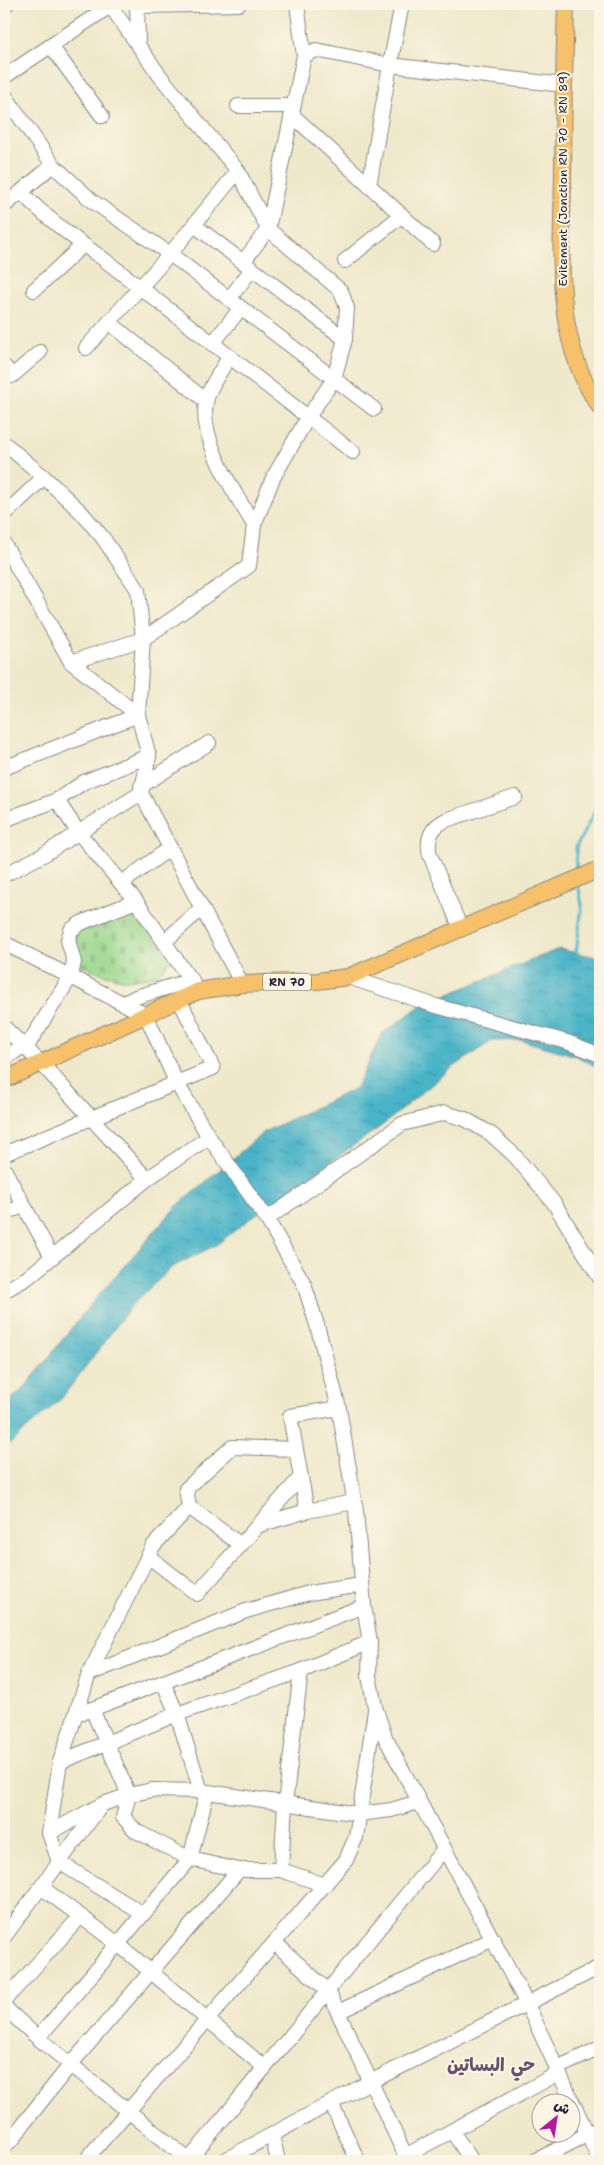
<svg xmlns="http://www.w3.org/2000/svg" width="604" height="2165" viewBox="0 0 604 2165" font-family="'Shantell Sans','Playpen Sans Arabic',sans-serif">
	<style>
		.cemetery { fill: url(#cemetery-stones); stroke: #5c7c63 }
		.water { fill: url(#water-ripples); stroke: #366b81 }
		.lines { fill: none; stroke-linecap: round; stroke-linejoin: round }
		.stream { stroke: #49b4c7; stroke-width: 3 }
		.minor-casing { stroke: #888583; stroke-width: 16 }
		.major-casing { stroke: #888583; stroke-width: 18 }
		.minor { stroke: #fff; stroke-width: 14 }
		.major { stroke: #f6c16b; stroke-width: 16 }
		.labels { text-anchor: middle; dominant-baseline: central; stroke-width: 4; stroke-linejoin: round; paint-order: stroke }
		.shield { fill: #fcf5e5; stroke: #63616e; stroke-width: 1 }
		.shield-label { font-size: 11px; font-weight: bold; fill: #22223b }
		.street-label { font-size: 12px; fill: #22223b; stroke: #fcf5e5 }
		.district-label { font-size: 18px; font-weight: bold; fill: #68516d; stroke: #fcf5e5 }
	</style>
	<defs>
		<pattern id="cemetery-stones" width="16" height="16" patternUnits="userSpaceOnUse" patternTransform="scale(1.25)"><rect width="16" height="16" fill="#97d68b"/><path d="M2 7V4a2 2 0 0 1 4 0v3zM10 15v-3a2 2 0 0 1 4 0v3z" fill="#82b779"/></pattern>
		<pattern id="water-ripples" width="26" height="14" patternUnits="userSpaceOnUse" patternTransform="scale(1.25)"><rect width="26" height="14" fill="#49b4c7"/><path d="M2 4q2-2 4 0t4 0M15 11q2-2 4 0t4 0" fill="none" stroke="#3c92a3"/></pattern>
	</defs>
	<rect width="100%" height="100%" fill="#fcf5e5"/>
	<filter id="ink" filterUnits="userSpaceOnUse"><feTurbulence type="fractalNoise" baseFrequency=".02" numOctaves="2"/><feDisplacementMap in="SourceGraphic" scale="10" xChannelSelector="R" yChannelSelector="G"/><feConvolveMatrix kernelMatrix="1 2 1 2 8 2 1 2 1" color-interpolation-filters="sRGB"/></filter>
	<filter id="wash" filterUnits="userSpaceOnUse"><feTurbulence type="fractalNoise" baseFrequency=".0096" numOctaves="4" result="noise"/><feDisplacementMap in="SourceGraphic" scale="20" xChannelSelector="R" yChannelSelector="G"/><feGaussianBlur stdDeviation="1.12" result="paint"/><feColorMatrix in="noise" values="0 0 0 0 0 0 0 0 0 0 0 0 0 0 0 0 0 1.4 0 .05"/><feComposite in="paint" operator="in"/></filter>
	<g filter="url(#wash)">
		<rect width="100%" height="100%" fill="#efe8cb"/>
		<!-- cemetery -->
		<path class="cemetery" d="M 133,907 L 171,960 L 158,976 L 126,980 L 105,975 L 78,963 L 75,957 L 75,930 Z"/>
		<!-- water -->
		<path class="water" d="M 559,949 L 600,958 L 600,1069 L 577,1056 L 521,1040 L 492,1041 L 449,1070 L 384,1124 L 252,1217 L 216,1245 L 172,1267 L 132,1305 L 61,1399 L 4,1449 L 4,1406 L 26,1386 L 90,1305 L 176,1207 L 264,1132 L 356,1088 L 382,1034 L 420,1006 Z"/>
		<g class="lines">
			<!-- stream -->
			<g class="stream">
				<path d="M 576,873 L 576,847 L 596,809 L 600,806"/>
				<path d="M 576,953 L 582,905 L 578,884"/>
			</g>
		</g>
	</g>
	<g filter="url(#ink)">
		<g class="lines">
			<!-- minor casing -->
			<g class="minor-casing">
				<g id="minor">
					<path d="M 137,4 L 138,41"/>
					<path d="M 297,4 L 304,56"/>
					<path d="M 4,6 L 7,4"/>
					<path d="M 137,6 L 239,4"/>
					<path d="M 51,46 L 102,116"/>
					<path d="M 4,77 L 110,6"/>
					<path d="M 4,94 L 53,165 L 92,201 L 170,254 L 374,409"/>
					<path d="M 238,106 L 293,106"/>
					<path d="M 291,114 L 433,244"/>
					<path d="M 369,186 L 390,65 L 402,4"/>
					<path d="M 21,192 C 46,218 73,238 102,258 L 353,452"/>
					<path d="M 4,206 L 53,165"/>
					<path d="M 194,225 L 345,339"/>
					<path d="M 345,261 L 402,215"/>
					<path d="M 243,262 L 268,229 L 304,56 L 316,50 L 390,65 L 564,85"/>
					<path d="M 34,290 L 83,245"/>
					<path d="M 229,299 L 252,269"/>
					<path d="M 109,322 L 206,401"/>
					<path d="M 212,344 L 241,308"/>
					<path d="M 86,348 L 170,254 L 238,171"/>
					<path d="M 229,358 C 221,370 211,384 207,398 C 196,436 235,493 254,525"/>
					<path d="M 4,366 L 12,376 L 40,352"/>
					<path d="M 4,443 L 44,477 L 82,513 L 103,538 L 138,590 L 143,639 L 138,715 L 149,756 L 141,793"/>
					<path d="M 4,515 L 44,477"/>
					<path d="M 4,544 L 71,662 L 138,715"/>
					<path d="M 71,662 L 143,639 L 249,566 L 254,525 L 273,478 L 308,417 L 334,379 L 345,339 L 347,308 L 341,291 L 268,229 L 238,171 L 160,76 L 109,4"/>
					<path d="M 4,768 L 138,715"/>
					<path d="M 141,786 L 209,743"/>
					<path d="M 57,800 L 78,832 L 136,901 L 198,991"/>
					<path d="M 4,820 L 57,800 L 84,782 L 149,756"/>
					<path d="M 4,875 L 43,855 L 141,793 L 242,984"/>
					<path d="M 122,883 L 170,848"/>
					<path d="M 461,929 L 430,855 C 426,839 431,827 446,820 L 515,797"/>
					<path d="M 164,942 L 202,908"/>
					<path d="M 4,943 L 146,1015 L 176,1082 L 209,1137 L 267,1219 L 304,1284 L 317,1325 L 339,1408 L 356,1511 L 364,1606 L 370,1642 L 369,1676 L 375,1707 L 385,1737 L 527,2004 L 600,2161"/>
					<path d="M 348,977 L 436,1006 L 567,1042 L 600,1055"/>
					<path d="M 124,1003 L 136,997 L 192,980"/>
					<path d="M 4,1027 L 40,1062 L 147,1179"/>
					<path d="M 26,1048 L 71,976 L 74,962 L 68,940 L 71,930 L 81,923 L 136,901"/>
					<path d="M 4,1059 L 23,1046"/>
					<path d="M 4,1154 L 213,1068 L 179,999"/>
					<path d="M 4,1169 L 52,1257"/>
					<path d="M 4,1213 L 24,1206"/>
					<path d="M 267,1219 L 402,1124 L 445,1113 L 465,1119 L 491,1134 L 515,1156 L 554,1203 L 600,1278"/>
					<path d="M 4,1291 L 27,1278 L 147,1179 L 209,1137"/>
					<path d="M 189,1507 L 241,1545"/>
					<path d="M 307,1511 L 290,1416 L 339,1408"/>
					<path d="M 259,1525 L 307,1511 L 354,1502"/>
					<path d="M 148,1556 L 197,1594 L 301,1477"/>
					<path d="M 89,1674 L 246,1611 L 309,1593 L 362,1585"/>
					<path d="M 163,1682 L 177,1714 L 201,1791"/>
					<path d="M 92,1709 L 129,1795 L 123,1817 L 136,1831 L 190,1859 L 239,1870 L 281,1870 L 325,1885"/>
					<path d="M 84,1712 L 364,1606"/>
					<path d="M 60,1762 L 177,1714 L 301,1671 L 370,1642"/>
					<path d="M 49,1833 L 103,1804 L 129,1795 L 152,1790 L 201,1791 L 359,1814 L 391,1810 L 419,1802"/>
					<path d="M 281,1870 L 285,1804 L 301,1671"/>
					<path d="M 41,1887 L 118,1944 L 265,2068"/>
					<path d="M 143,1914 L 59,1862 L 49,1833 L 60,1762 L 89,1674 L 153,1546 L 189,1507 L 186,1489 L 232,1447 L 295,1449"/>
					<path d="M 4,1937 L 100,1807"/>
					<path d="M 275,1943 L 328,1991 L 408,2161"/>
					<path d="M 4,2001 L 80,1917"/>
					<path d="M 4,2007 L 38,2038 L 190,2161"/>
					<path d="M 338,2012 L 493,1939"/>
					<path d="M 38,2038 L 190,1859 L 207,1792"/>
					<path d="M 557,2068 L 600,2048"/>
					<path d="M 331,2103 L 358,2161"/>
					<path d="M 452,2131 L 472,2161"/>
					<path d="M 272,2135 L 278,2161"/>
					<path d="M 4,2146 L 13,2139 L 24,2123 L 71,2064 L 239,1870"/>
					<path d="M 89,2156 L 346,1860 L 356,1837 L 375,1710"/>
					<path d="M 405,2156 L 559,2073"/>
					<path d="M 189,2160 L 444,1849"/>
					<path d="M 223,2161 L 370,2082 L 600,1967"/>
					<path d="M 535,2161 L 600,2128"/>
				</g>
			</g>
			<!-- major casing -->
			<g class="major-casing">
				<g id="major">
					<path d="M 566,4 C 564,61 563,118 563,175 C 562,253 552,340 600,407"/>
					<path d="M 4,1080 L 198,991 L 242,984 L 317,981 L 348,977 L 600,869"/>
				</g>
			</g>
			<!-- minor -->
			<use href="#minor" class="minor"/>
			<!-- major -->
			<use href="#major" class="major"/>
		</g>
	</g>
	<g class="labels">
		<!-- shield labels -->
		<rect class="shield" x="263" y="973.5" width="48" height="17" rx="4"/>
		<g class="shield-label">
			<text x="287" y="982">RN 70</text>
		</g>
		<!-- street labels -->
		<g class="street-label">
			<text transform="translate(563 179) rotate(-90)">Evitement (Jonction RN 70 - RN 89)</text>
		</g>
		<!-- district labels -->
		<g class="district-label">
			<text x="491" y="2065">حي البساتين</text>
		</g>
	</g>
	<!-- margin -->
	<rect width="604" height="2165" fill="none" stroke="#fcf5e5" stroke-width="20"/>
	<!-- north arrow -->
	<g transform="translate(556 2118) rotate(30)"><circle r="24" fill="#fcf5e5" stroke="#a5a1a1"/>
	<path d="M0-4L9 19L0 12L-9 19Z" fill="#b5179e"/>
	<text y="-8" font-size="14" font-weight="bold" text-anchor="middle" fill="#22223b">ش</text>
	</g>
</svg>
